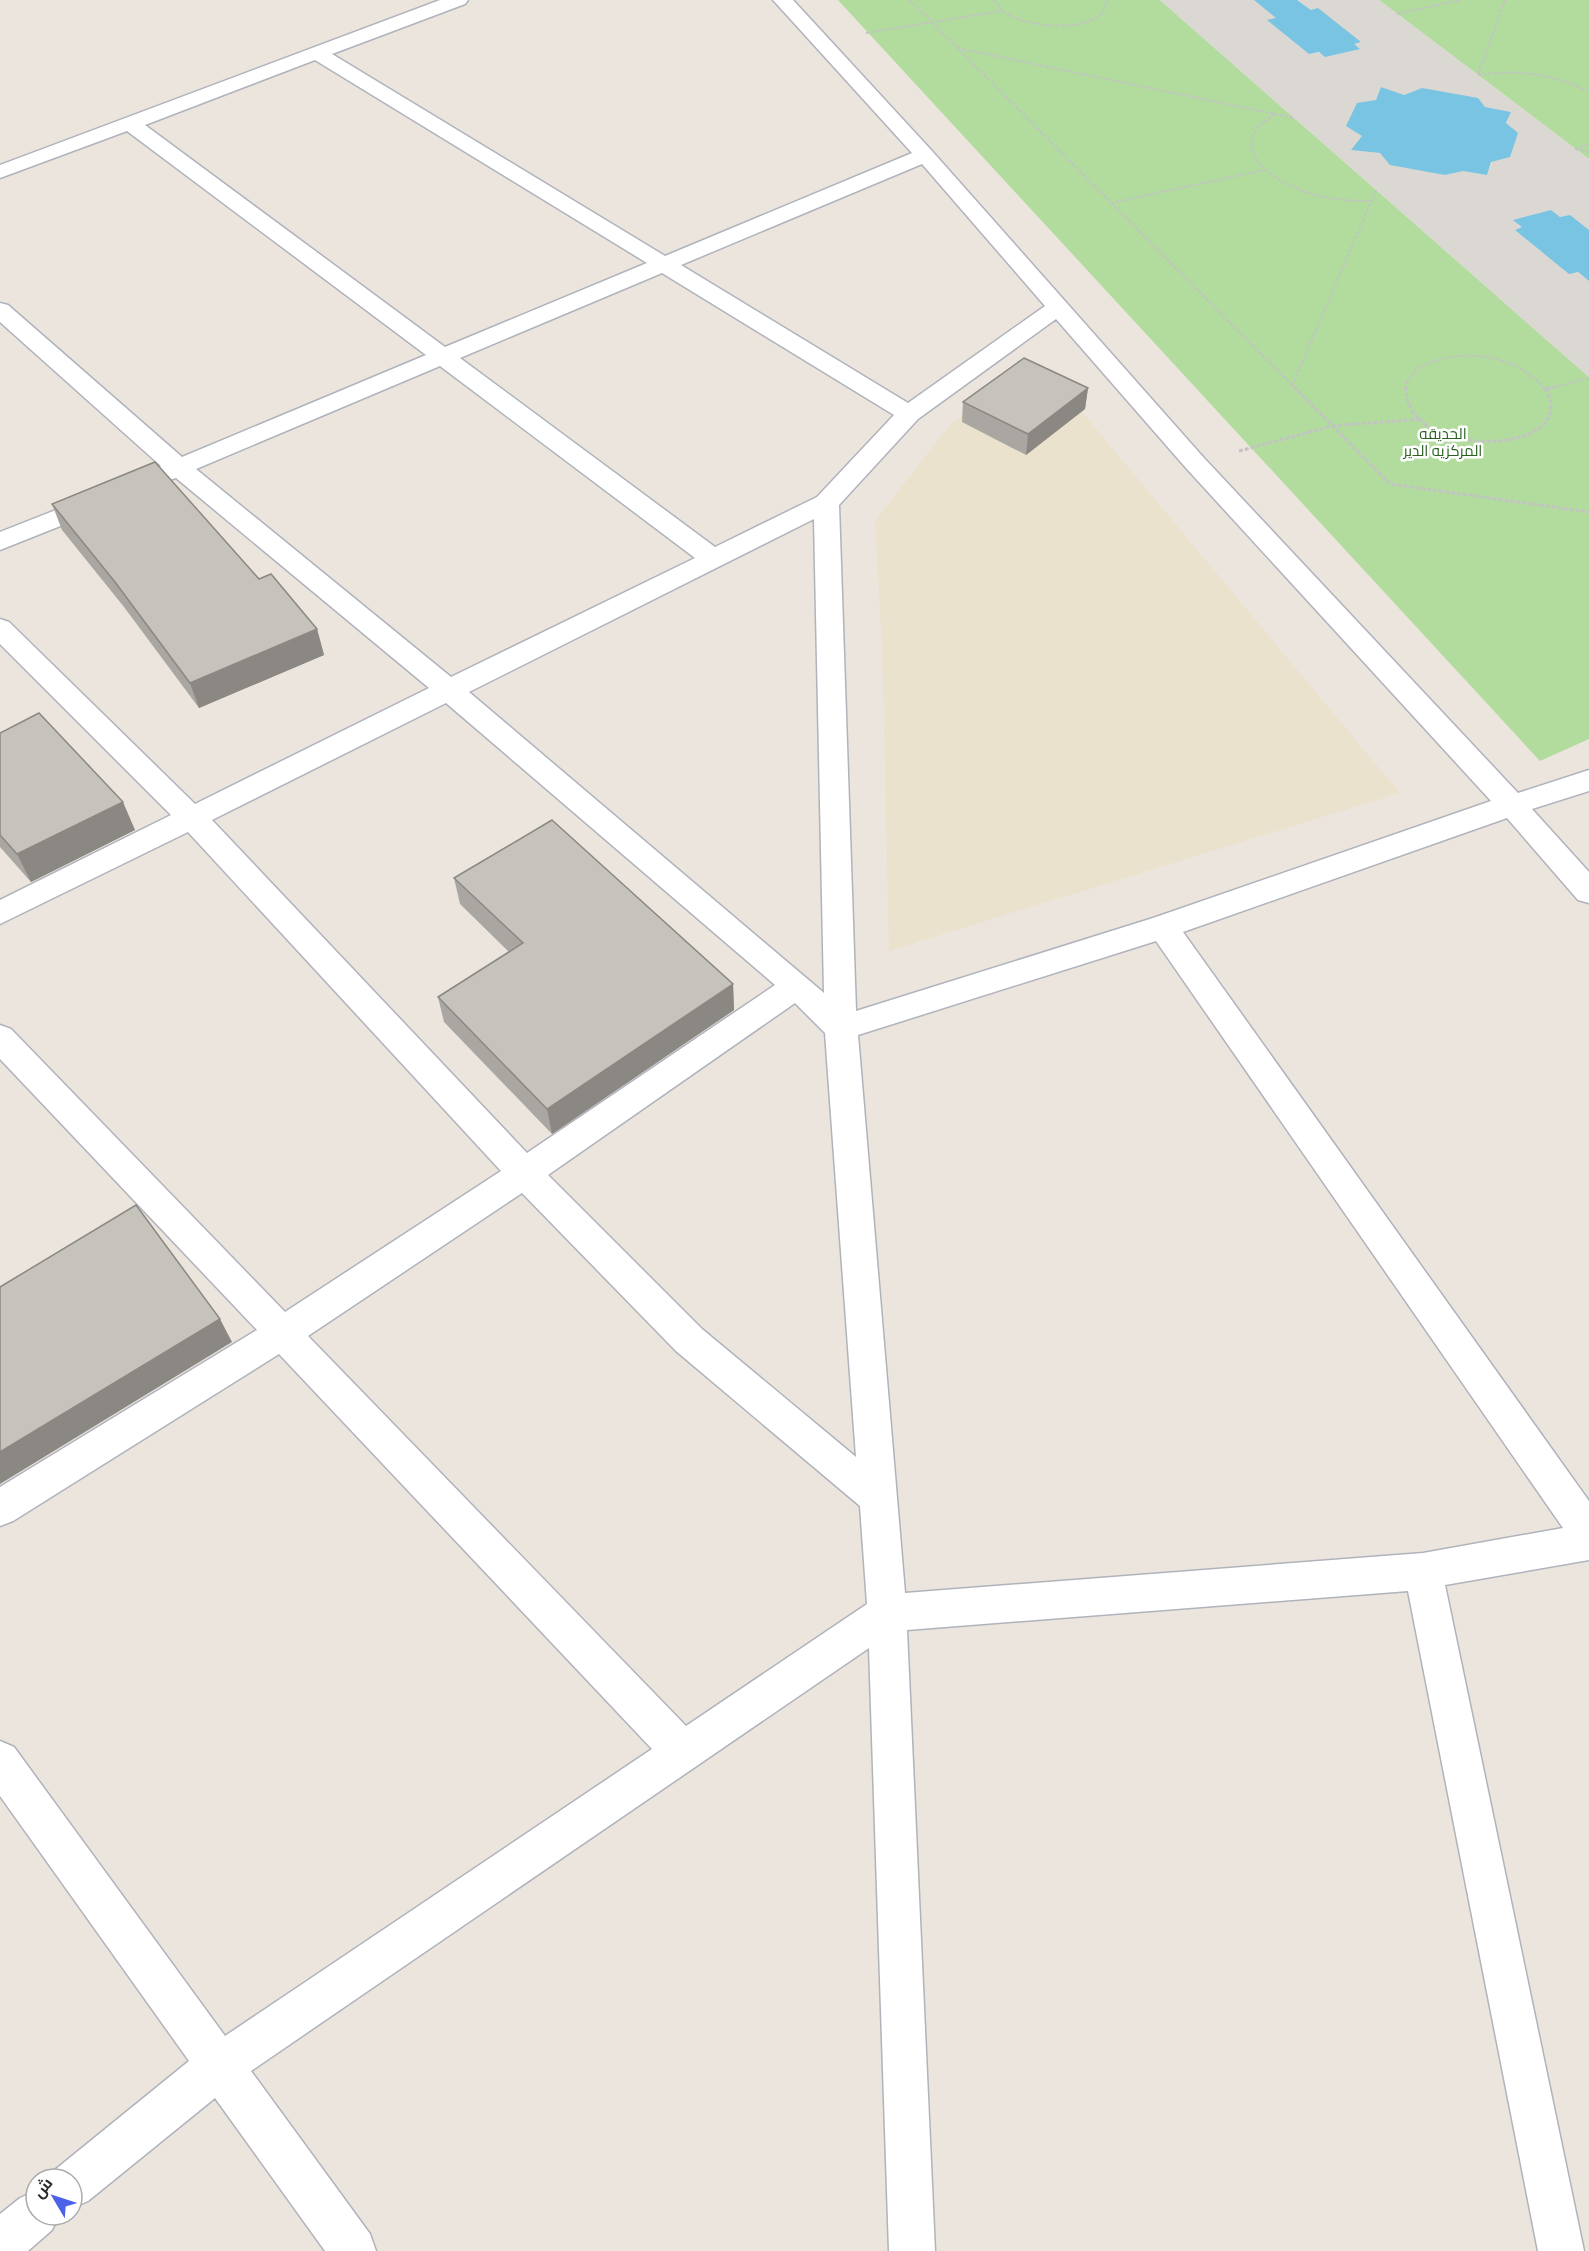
<svg xmlns="http://www.w3.org/2000/svg" width="1589" height="2251" viewBox="0 0 1589 2251" font-family="'IBM Plex Sans',Cairo,sans-serif">
	<style>
		.education { fill: #ebe2ce }
		.green { fill: #b1dc9e }
		.plaza { fill: #dbd8d3; fill-rule: evenodd }
		.water { fill: #79c3e3 }
		.lines { fill: none; stroke-linecap: round; stroke-linejoin: round }
		.minor-casing { stroke: #b0b3bc; stroke-width: 3 }
		.path-far1 { stroke: #c3c3c3; stroke-width: 2; stroke-dasharray: 3 2; stroke-linecap: butt }
		.path { stroke: #c3c3c3; stroke-width: 3; stroke-dasharray: 4 2; stroke-linecap: butt }
		.minor { fill: #fff; fill-rule: evenodd }
		.wall { fill: #aaa7a2 }
		.shaded-wall { fill: #8b8884 }
		.building { fill: #c6c2bc; stroke: #8b8884; stroke-width: 1.5 }
		.labels { text-anchor: middle; dominant-baseline: central; stroke-width: 5; stroke-linejoin: round; paint-order: stroke }
		.far-park-label { font-size: 15px; fill: #2b6021; stroke: #fff }
	</style>
	<rect width="100%" height="100%" fill="#ebe5dd"/>
	<!-- education -->
	<path class="education" d="M 1042,364 L 1400,793 L 889,951 L 882,648 L 875,521 L 951,423 Z"/>
	<!-- green -->
	<g class="green">
		<path d="M 838,0 L 1160,0 L 1589,377 L 1589,739 L 1540,761 Z"/>
		<path d="M 1379,0 L 1589,0 L 1589,159 Z"/>
	</g>
	<!-- plaza -->
	<path class="plaza" d="M 1160,0 L 1254,0 L 1277,18 L 1268,21 L 1309,54 L 1359,48 L 1353,44 L 1361,42 L 1297,0 L 1379,0 L 1589,159 L 1589,230 L 1570,215 L 1560,217 L 1551,210 L 1514,220 L 1523,227 L 1515,230 L 1589,281 L 1589,377 ZM 1381,87 L 1404,95 L 1423,88 L 1485,107 L 1511,112 L 1487,175 L 1463,171 L 1445,175 L 1380,153 L 1352,150 L 1362,136 Z"/>
	<!-- water -->
	<g class="water">
		<path d="M 1254,0 L 1297,0 L 1311,10 L 1318,8 L 1361,42 L 1354,44 L 1360,49 L 1325,57 L 1319,52 L 1309,54 L 1267,20 L 1276,18 Z"/>
		<path d="M 1381,87 L 1404,95 L 1422,88 L 1478,98 L 1485,107 L 1511,112 L 1506,123 L 1518,133 L 1510,157 L 1491,162 L 1487,175 L 1463,171 L 1445,175 L 1390,165 L 1380,153 L 1351,150 L 1362,136 L 1346,126 L 1357,103 L 1376,100 Z"/>
		<path d="M 1551,210 L 1560,217 L 1570,215 L 1589,230 L 1589,281 L 1578,272 L 1569,274 L 1515,230 L 1522,227 L 1513,220 Z"/>
	</g>
	<g class="lines">
		<!-- minor casing -->
		<g class="minor-casing">
			<g id="minor">
				<path d="M 440,0 L 468,0 L 465,4 L 332,54 L 665,256 L 912,153 L 773,0 L 793,0 L 932,151 L 1204,458 L 1518,793 L 1589,770 L 1589,791 L 1532,809 L 1589,872 L 1589,903 L 1578,900 L 1507,818 L 1183,932 L 1589,1501 L 1589,1560 L 1445,1585 L 1584,2251 L 1538,2251 L 1408,1591 L 907,1630 L 935,2251 L 889,2251 L 869,1648 L 251,2071 L 370,2234 L 376,2251 L 325,2251 L 215,2098 L 88,2201 L 72,2208 L 72,2179 L 51,2179 L 56,2169 L 189,2061 L 0,1796 L 0,1741 L 14,1747 L 225,2036 L 652,1749 L 279,1354 L 13,1521 L 0,1526 L 0,1487 L 257,1330 L 0,1059 L 0,1025 L 11,1029 L 285,1312 L 501,1171 L 188,832 L 0,924 L 0,900 L 171,815 L 0,644 L 0,619 L 9,622 L 195,804 L 429,688 L 176,478 L 163,482 L 154,479 L 151,474 L 154,469 L 161,466 L 0,322 L 0,303 L 8,305 L 182,457 L 426,355 L 127,131 L 0,178 L 0,165 ZM 315,60 L 647,263 L 445,347 L 145,125 ZM 922,164 L 1045,306 L 908,403 L 681,265 ZM 662,273 L 894,415 L 817,497 L 715,547 L 460,358 ZM 1056,319 L 1186,468 L 1491,801 L 1153,918 L 856,1011 L 839,505 L 918,419 ZM 440,366 L 695,558 L 451,677 L 196,469 ZM 814,519 L 824,993 L 469,692 ZM 446,703 L 775,985 L 527,1153 L 212,820 ZM 1156,941 L 1563,1528 L 1423,1553 L 905,1593 L 858,1035 ZM 795,1003 L 825,1033 L 856,1457 L 702,1329 L 548,1175 ZM 522,1193 L 676,1351 L 860,1506 L 867,1604 L 686,1726 L 308,1336 Z"/>
				<path d="M 99,493 L 108,495 L 112,501 L 108,507 L 0,550 L 0,532 Z"/>
				<path d="M 36,2191 L 36,2215 L 59,2215 L 52,2230 L 28,2251 L 0,2251 L 0,2214 L 20,2198 Z"/>
			</g>
		</g>
		<!-- path-far1 -->
		<g class="path-far1">
			<path d="M 910,0 L 1296,389"/>
			<path d="M 994,0 C 997,3 1000,8 1003,11 C 1024,27 1082,33 1102,13 C 1105,10 1106,4 1108,0"/>
			<path d="M 1505,0 L 1478,75 C 1518,69 1553,74 1589,92"/>
			<path d="M 1397,14 L 1460,0"/>
			<path d="M 866,33 L 1001,11"/>
			<path d="M 957,48 L 1294,118"/>
			<path d="M 1275,114 C 1219,146 1275,184 1313,194 C 1332,200 1352,201 1372,201"/>
			<path d="M 1575,149 L 1589,144"/>
			<path d="M 1576,149 L 1589,152"/>
			<path d="M 1111,203 L 1264,170"/>
			<path d="M 1292,386 L 1376,190"/>
			<path d="M 1405,389 C 1408,375 1417,368 1429,363 C 1468,348 1518,356 1545,389"/>
			<path d="M 1547,389 L 1589,378"/>
		</g>
		<!-- path -->
		<g class="path">
			<path d="M 1294,387 L 1390,484 L 1589,512"/>
			<path d="M 1406,387 C 1404,464 1589,455 1544,387"/>
			<path d="M 1547,389 L 1553,387"/>
			<path d="M 1239,451 L 1332,426 L 1420,419"/>
		</g>
		<!-- minor -->
		<use href="#minor" class="minor"/>
	</g>
	<!-- wall -->
	<g class="wall">
		<path d="M 1088,388 L 1085,409 L 1026,455 L 962,422 L 963,402 Z"/>
		<path d="M 52,504 L 259,579 L 317,629 L 324,655 L 199,708 L 124,607 L 62,530 Z"/>
		<path d="M 0,733 L 135,830 L 31,882 L 0,847 Z"/>
		<path d="M 454,878 L 733,984 L 734,1010 L 552,1134 L 444,1022 L 438,997 L 509,952 L 460,904 Z"/>
	</g>
	<!-- shaded-wall -->
	<g class="shaded-wall">
		<path d="M 1088,388 L 1085,409 L 1026,455 L 1028,434 Z"/>
		<path d="M 317,629 L 324,655 L 199,708 L 190,683 Z"/>
		<path d="M 123,802 L 135,830 L 31,882 L 17,854 Z"/>
		<path d="M 733,984 L 734,1010 L 552,1134 L 547,1109 Z"/>
		<path d="M 220,1319 L 232,1342 L 0,1484 L 0,1452 Z"/>
	</g>
	<!-- building -->
	<g class="building">
		<path d="M 1024,358 L 1088,388 L 1028,434 L 963,402 Z"/>
		<path d="M 155,462 L 259,579 L 271,574 L 317,629 L 190,683 L 115,582 L 52,504 Z"/>
		<path d="M 39,713 L 123,802 L 17,854 L 0,835 L 0,733 Z"/>
		<path d="M 552,820 L 733,984 L 547,1109 L 438,997 L 523,943 L 454,878 Z"/>
		<path d="M 136,1205 L 220,1319 L 0,1452 L 0,1287 Z"/>
	</g>
	<g class="labels">
		<!-- far-park labels -->
		<g class="far-park-label">
			<text x="1443" y="433">الحديقه<tspan x="1443" dy="17">المركزيه الدير</tspan></text>
		</g>
	</g>
	<!-- north arrow -->
	<g transform="translate(54 2197) rotate(309)"><circle r="28" fill="#ffffff" stroke="#aaaaaa" stroke-width="1.5"/>
	<path d="M0-4.5L10 22L0 15L-10 22Z" fill="#4c63e9"/>
	<text y="-9" font-size="16" font-weight="bold" text-anchor="middle" fill="#2a2a2a">ش</text>
	</g>
</svg>
